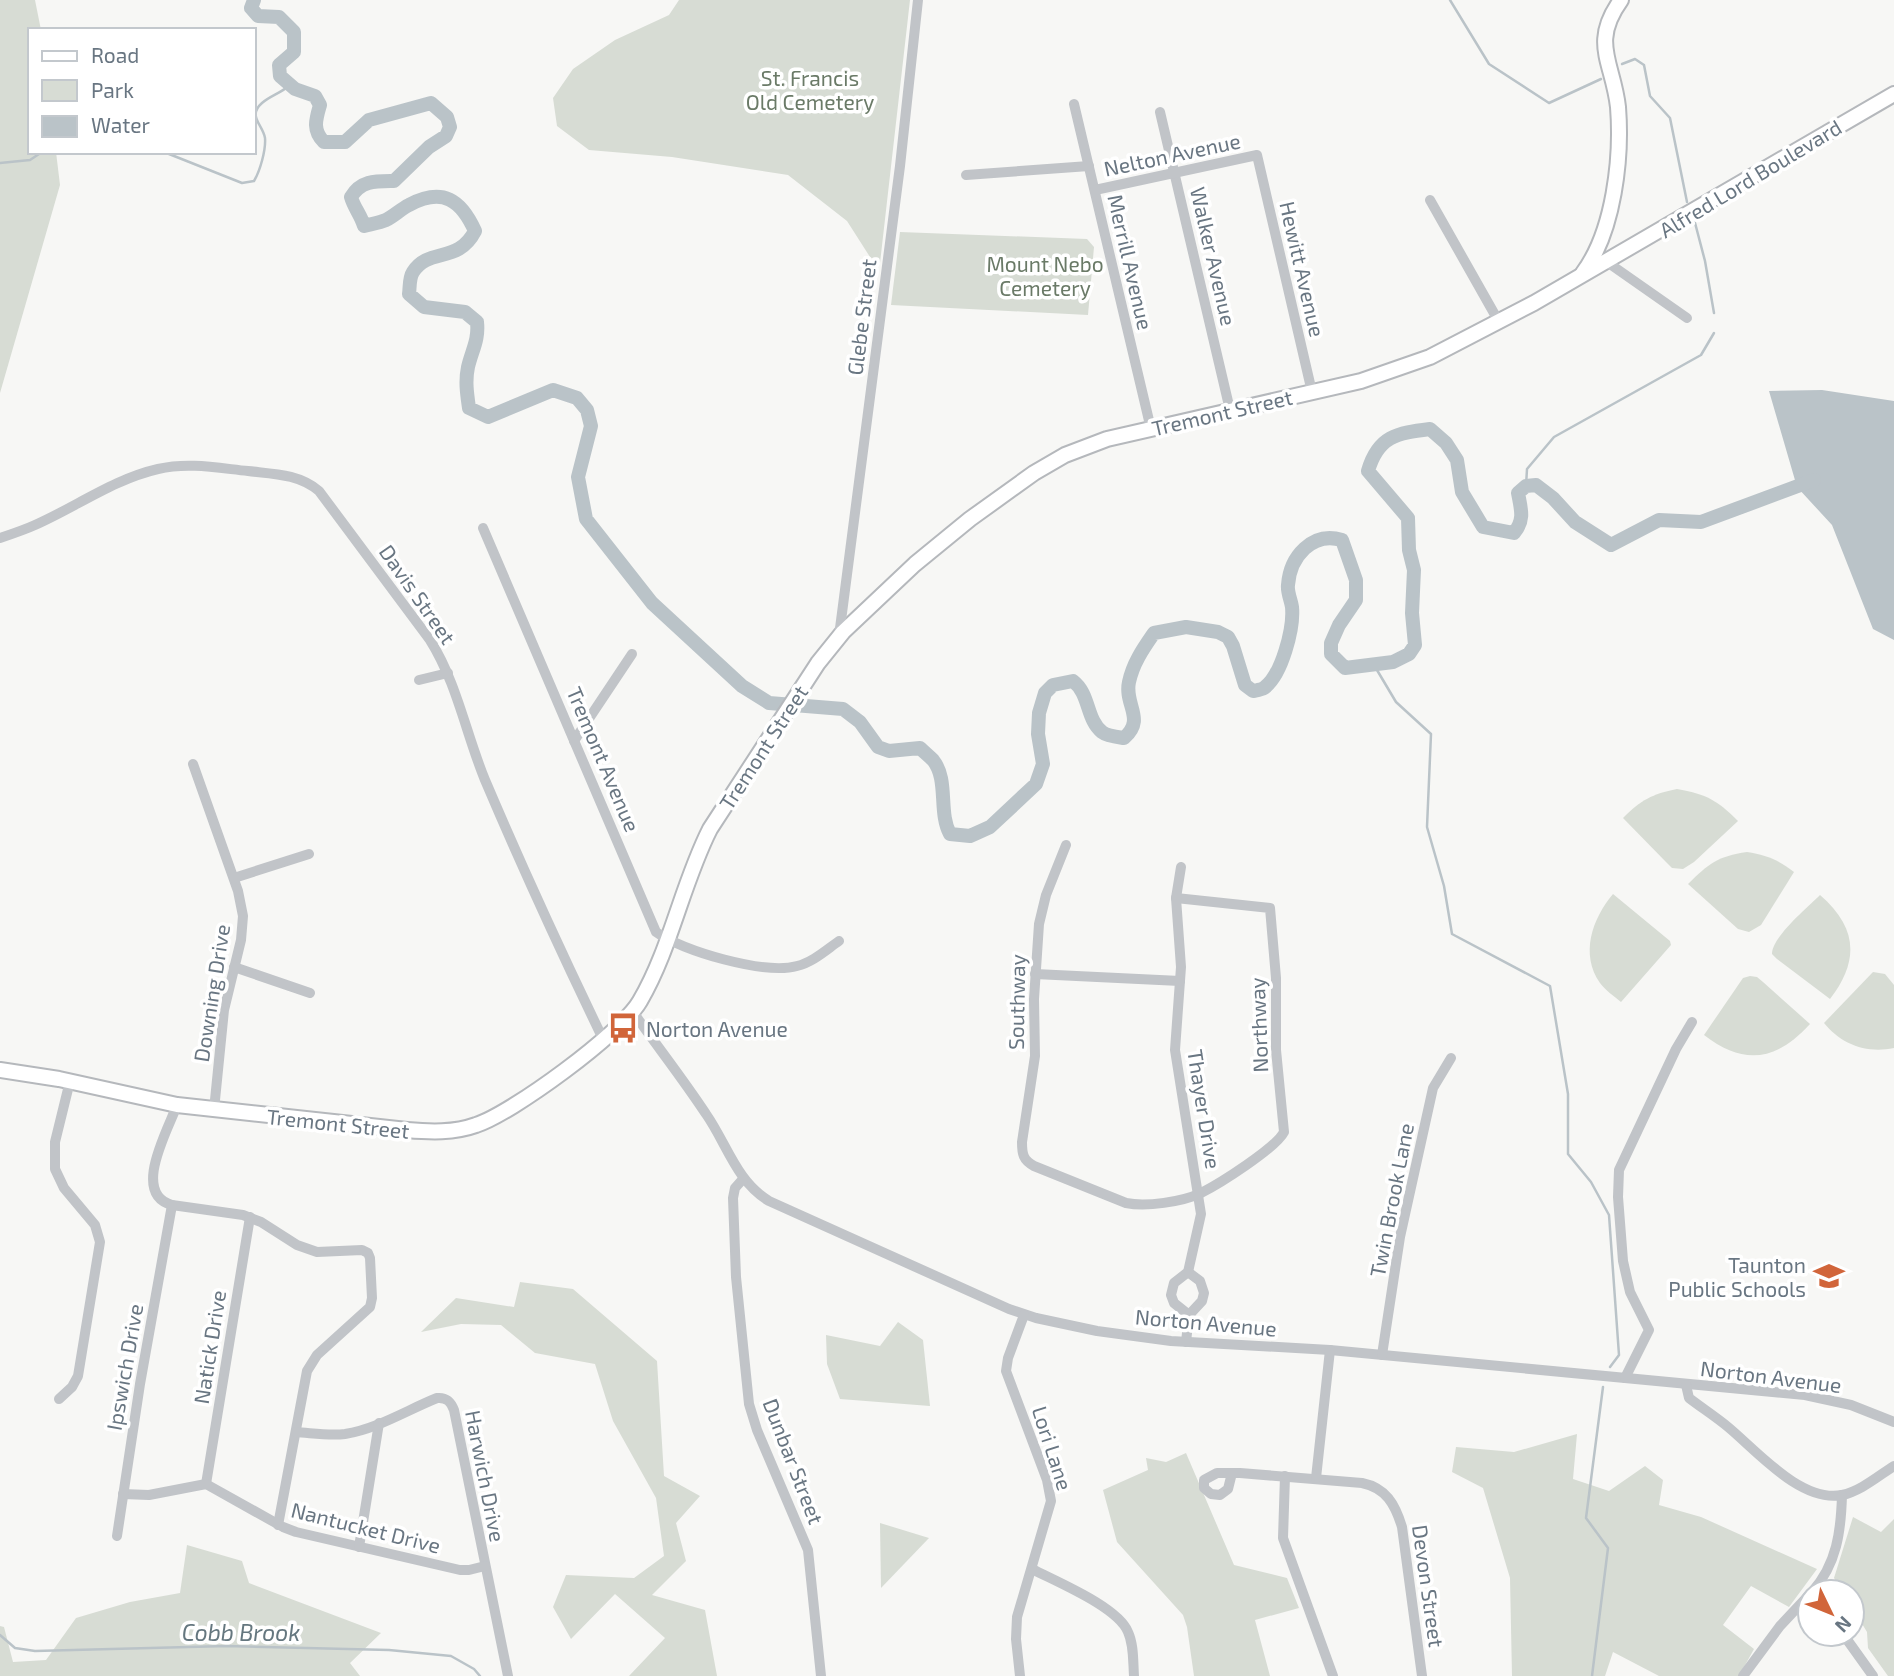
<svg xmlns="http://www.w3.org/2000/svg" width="1894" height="1676" viewBox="0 0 1894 1676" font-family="'Exo 2',sans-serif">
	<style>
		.green { fill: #d7dcd4 }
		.water { fill: #bac3c8 }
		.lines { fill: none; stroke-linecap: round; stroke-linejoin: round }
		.stream { stroke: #bac3c8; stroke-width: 2.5 }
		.river { stroke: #bac3c8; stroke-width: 14 }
		.major-casing { stroke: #b5b8bc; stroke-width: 18 }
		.minor { stroke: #c1c4c8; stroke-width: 10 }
		.major { stroke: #fff; stroke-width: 14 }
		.labels { text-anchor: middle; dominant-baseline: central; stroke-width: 7; stroke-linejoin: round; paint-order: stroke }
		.park-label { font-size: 21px; fill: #6a7a67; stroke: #fff }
		.street-label { font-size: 21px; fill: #697682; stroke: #fff }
		.poi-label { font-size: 21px; fill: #697682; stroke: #fff; text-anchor: start }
		.water-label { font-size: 23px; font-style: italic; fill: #65777f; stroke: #fff }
	</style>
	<rect width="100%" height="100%" fill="#f7f7f5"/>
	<!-- green -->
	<g class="green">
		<path d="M 0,0 L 35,0 L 41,30 L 30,30 L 30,152 L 56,152 L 60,185 L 0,393 Z"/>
		<path d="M 679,0 L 910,0 L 880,263 L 870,257 L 847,221 L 788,175 L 672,157 L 589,150 L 557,126 L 553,98 L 573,69 L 615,40 L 669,15 Z"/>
		<path d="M 900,232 L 1087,239 L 1094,247 L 1088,315 L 891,305 Z"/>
		<path d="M 1677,789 C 1706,794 1717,800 1738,821 L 1694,862 L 1683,869 L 1672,868 L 1666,862 L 1623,818 C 1641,800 1652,794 1677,789 Z"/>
		<path d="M 1747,852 C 1766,855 1779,860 1794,872 L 1761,925 L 1749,932 L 1738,929 L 1688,884 C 1708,864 1718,856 1747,852 Z"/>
		<path d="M 1613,894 L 1670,941 L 1671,945 L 1621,1002 C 1614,996 1605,990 1600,983 C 1580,954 1592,919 1613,894 Z"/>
		<path d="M 1820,895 C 1857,927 1860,960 1830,999 L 1777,959 L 1772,954 C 1772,937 1807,908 1820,895 Z"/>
		<path d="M 1873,972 L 1885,974 L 1894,985 L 1894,1048 C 1866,1054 1841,1044 1824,1023 Z"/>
		<path d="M 1750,976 L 1757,977 L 1763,982 L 1810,1024 C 1776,1061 1744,1066 1704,1035 L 1743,978 Z"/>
		<path d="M 520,1282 L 573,1289 L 657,1361 L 664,1476 L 700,1496 L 676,1523 L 686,1561 L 652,1595 L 705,1610 L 717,1676 L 629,1676 L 665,1638 L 615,1594 L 571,1639 L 553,1607 L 566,1575 L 634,1578 L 664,1556 L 656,1498 L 613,1421 L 595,1364 L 535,1353 L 501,1325 L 461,1324 L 421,1332 L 456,1298 L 514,1307 Z"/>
		<path d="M 898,1322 L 923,1340 L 930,1406 L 840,1399 L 827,1364 L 826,1335 L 880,1346 Z"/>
		<path d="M 1577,1434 L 1573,1479 L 1609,1491 L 1645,1466 L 1663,1480 L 1659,1505 L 1701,1517 L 1817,1569 L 1789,1607 L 1751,1586 L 1723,1625 L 1754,1649 L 1739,1676 L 1659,1676 L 1613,1652 L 1605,1676 L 1512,1676 L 1510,1578 L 1483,1488 L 1452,1472 L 1456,1447 L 1514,1452 Z"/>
		<path d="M 1186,1453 L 1234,1565 L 1287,1578 L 1299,1608 L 1255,1620 L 1270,1676 L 1194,1676 L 1187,1627 L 1183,1615 L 1117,1542 L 1103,1490 L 1148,1470 L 1146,1458 L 1166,1462 Z"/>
		<path d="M 1853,1517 L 1881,1532 L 1894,1519 L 1894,1676 L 1888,1676 L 1868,1648 L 1867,1632 L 1852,1607 L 1852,1592 L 1843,1592 L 1834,1578 Z"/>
		<path d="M 880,1523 L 929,1538 L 881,1588 Z"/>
		<path d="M 187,1545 L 242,1561 L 249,1583 L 381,1633 L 350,1663 L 360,1676 L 0,1676 L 0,1626 L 4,1627 L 13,1662 L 46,1660 L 76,1618 L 130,1602 L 180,1593 Z"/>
	</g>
	<!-- water -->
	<path class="water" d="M 1822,390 L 1894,401 L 1894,640 L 1873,629 L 1832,525 L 1797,487 L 1769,391 Z"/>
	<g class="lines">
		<!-- stream -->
		<g class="stream">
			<path d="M 1450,0 L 1489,64 L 1549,103 L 1601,79"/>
			<path d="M 1622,64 L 1635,59 L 1644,65 L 1650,96 L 1670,118 L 1687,202"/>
			<path d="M 164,152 L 242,183 L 254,181 C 260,171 266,150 265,138 C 263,125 247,116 262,103 C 270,96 281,93 290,85"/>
			<path d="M 0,163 L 30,160 L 42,152"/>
			<path d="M 1694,219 L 1705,261 L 1714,313"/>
			<path d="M 1526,486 L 1527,469 L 1554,437 L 1701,355 L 1714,333"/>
			<path d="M 1374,665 L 1396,702 L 1431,734 L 1427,827 L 1444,886 L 1452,934 L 1550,986 L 1568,1094 L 1568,1154 L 1591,1182 L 1609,1215 L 1619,1355 L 1610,1367"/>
			<path d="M 0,1635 L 15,1648 L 35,1651 L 227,1646 L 389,1650 L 451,1656 L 474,1669 L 480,1676"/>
			<path d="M 1592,1676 L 1608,1548 L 1586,1518 L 1603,1387"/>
		</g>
		<!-- river -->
		<path class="river" d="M 254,0 L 251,8 L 258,16 L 279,17 L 294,32 L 294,52 L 279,65 L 280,76 L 295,89 L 315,96 L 320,105 C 316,119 312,130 324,142 L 345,142 L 369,120 L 431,103 L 447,117 L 450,127 L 446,136 L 429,147 L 394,181 C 376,181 361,180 351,197 C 354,208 361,215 364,226 C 371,224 379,223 386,220 C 394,216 401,209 409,205 C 443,187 461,200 475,231 C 458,264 429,247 413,272 C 409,278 410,287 409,294 L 424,307 L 465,312 L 477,322 C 479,340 472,350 468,367 C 465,381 467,394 469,408 L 488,417 L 553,390 L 577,398 L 587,410 L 591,426 L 578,477 L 586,519 L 652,603 L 742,686 L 769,703 L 843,709 L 860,722 L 878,747 L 889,751 L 920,748 C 924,752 929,756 933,760 C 949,780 938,812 950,834 L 970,836 L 990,827 L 1036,784 L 1043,764 L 1038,734 L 1039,713 L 1045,693 L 1053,685 L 1073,681 C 1090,694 1086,719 1102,732 C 1107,736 1117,737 1124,738 C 1146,719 1124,705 1129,682 C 1133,663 1143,649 1154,633 L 1186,627 L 1218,632 L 1228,637 L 1233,646 L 1245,685 L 1253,691 C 1254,691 1263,689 1264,688 C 1282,675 1294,628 1292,607 C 1291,600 1287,592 1288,585 C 1290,557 1312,531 1342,540 L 1356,580 L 1356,600 L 1339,625 L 1331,643 L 1331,654 L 1345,668 L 1393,662 L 1409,654 L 1415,645 L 1412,613 L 1414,570 L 1409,550 L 1408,518 L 1368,471 C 1378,436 1397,433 1430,429 L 1446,443 L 1457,460 L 1462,492 L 1483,527 L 1514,533 C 1525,520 1521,509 1518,493 L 1526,486 L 1536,485 L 1553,498 L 1575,522 L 1611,545 L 1659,520 L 1701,522 L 1814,480"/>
		<!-- major casing -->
		<g class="major-casing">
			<g id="major">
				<path d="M 1583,273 C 1614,231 1622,158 1618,107 C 1613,62 1590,43 1621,0"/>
				<path d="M 0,1070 L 59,1079 L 177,1105 L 407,1130 C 430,1132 454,1133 476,1125 C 511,1114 622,1033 640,1001 C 671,948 682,884 710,829 L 818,663 L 843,632 L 915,564 L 970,519 L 1034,473 L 1065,455 L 1107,439 L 1361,381 L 1430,357 L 1534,303 L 1894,94"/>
			</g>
		</g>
		<!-- minor -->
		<g class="minor">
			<path d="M 1074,104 L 1151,429"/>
			<path d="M 1160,112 L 1230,410"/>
			<path d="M 966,175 L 1089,166"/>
			<path d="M 1095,190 L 1257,155 L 1312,392"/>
			<path d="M 1430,200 L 1499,322"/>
			<path d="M 1607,262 L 1687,318"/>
			<path d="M 483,528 L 656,932 C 682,951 765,975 797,966 C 813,962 826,950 839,941"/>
			<path d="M 0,538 C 12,534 24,530 35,525 C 76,507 114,479 158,469 C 188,462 218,468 248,471 C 274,474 299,474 319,491 L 430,640 C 457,683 466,734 485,780 C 522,867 562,954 603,1039"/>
			<path d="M 839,636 L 900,166 L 918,0"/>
			<path d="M 419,680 L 448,673"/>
			<path d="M 574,741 L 632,654"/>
			<path d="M 193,764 L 238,891 L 243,916 L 241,940 L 224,1010 L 214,1110"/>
			<path d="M 1066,845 L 1046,895 L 1039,924 L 1034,999 L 1035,1056 L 1022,1142 C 1022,1154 1023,1160 1034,1166 L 1126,1203 C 1146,1207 1182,1202 1201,1193 C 1219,1184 1276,1148 1284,1132 L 1276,1050 L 1276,978 L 1270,908 L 1176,898"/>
			<path d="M 1181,867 L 1176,898 L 1181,967 L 1175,1050 L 1201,1214 L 1188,1272 L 1174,1283 L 1171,1295 L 1174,1303 L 1189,1315"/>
			<path d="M 234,878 L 309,854"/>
			<path d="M 234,967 L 310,993"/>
			<path d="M 1035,974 L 1180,981"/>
			<path d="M 633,1012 C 657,1046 683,1079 706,1114 C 727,1144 736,1181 769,1201 L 1009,1309 L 1036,1318 L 1097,1331 L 1171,1341 L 1330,1350 L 1805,1395 L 1851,1405 L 1894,1422"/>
			<path d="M 177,1105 C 168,1130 131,1194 172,1205 L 243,1215 L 261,1222 L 297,1245 L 317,1252 L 362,1250 L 368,1253 L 370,1258 L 372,1298 L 370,1307 L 317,1355 L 307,1371 L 278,1525"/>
			<path d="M 743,1179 L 735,1188 L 733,1198 L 736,1277 L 749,1404 L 757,1430 L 808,1550 L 821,1676"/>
			<path d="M 1186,1342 L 1189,1315 L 1202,1301 L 1204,1293 L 1200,1281 L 1188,1272"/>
			<path d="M 1382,1355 L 1400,1237 L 1433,1088 L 1451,1058"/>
			<path d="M 1625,1378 L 1649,1330 L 1630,1292 L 1623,1261 L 1618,1197 L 1619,1170 L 1676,1049 L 1692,1022"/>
			<path d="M 1686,1385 L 1689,1398 C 1702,1408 1716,1417 1728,1427 C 1757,1451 1801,1503 1842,1495 C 1861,1491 1878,1476 1894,1466"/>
			<path d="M 59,1399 L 72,1387 L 78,1376 L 100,1242 L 95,1225 L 64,1188 L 55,1169 L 55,1142 L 70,1081"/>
			<path d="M 296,1432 C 312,1433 329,1436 345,1434 C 377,1429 407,1410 437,1398 C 447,1397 451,1402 454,1410 L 508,1676"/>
			<path d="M 1232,1473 L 1228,1489 L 1220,1495 L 1211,1494 L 1204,1488 L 1204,1480 L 1217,1473 L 1240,1473 L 1362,1483 C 1386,1488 1395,1504 1402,1527 L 1422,1676"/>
			<path d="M 1285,1476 L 1283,1538 L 1333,1676"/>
			<path d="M 1316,1478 L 1330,1350"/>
			<path d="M 206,1484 L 250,1217"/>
			<path d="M 123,1494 L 149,1495 L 206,1484 L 283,1527 L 296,1532 L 460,1570 L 469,1570 L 485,1566"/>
			<path d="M 117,1536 L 140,1384 L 172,1205"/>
			<path d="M 359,1547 L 379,1423"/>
			<path d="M 1032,1569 C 1057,1582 1118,1607 1128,1632 C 1134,1645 1133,1662 1134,1676"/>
			<path d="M 1812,1592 C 1837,1564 1841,1531 1842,1495"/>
			<path d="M 1843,1634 L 1873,1676"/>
			<path d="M 1020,1676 L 1016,1639 L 1017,1617 L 1051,1501 L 1047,1480 L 1006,1371 L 1008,1358 L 1024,1315"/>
			<path d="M 1743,1676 L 1780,1626 L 1810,1594"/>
		</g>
		<!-- major -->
		<use href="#major" class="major"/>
	</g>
	<!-- icons -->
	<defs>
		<g id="bus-bare" transform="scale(2.415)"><path d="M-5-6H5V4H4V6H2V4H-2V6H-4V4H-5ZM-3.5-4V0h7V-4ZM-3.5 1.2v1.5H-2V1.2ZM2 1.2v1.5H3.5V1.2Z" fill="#d1653a" stroke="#fff" stroke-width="2.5" paint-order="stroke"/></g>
		<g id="school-bare" transform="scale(2.415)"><path d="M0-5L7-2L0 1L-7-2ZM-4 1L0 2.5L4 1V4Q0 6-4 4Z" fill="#d1653a" stroke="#fff" stroke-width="2.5" paint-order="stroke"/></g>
	</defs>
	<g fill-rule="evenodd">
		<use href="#bus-bare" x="623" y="1028"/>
		<use href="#school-bare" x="1829" y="1276"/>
	</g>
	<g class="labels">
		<!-- park labels -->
		<g class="park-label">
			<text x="810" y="77">St. Francis<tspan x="810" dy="24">Old Cemetery</tspan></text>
			<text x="1045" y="263">Mount Nebo<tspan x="1045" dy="24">Cemetery</tspan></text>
		</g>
		<!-- street labels -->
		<g class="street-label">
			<text transform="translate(1172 154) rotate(-12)">Nelton Avenue</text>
			<text transform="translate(1750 178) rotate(-31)">Alfred Lord Boulevard</text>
			<text transform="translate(1214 256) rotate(77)">Walker Avenue</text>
			<text transform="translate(1131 262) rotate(77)">Merrill Avenue</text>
			<text transform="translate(1303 269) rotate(77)">Hewitt Avenue</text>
			<text transform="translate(861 317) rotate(-83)">Glebe Street</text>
			<text transform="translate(1222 412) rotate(-13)">Tremont Street</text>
			<text transform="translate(418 594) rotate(55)">Davis Street</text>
			<text transform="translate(763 747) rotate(-57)">Tremont Street</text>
			<text transform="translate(604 759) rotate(67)">Tremont Avenue</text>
			<text transform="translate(211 993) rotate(-81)">Downing Drive</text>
			<text transform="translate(1016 1002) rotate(-89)">Southway</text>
			<text transform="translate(1258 1025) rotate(-92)">Northway</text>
			<text transform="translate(1205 1109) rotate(81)">Thayer Drive</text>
			<text transform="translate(338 1123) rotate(6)">Tremont Street</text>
			<text transform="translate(1391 1200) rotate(-79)">Twin Brook Lane</text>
			<text transform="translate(1206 1322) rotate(5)">Norton Avenue</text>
			<text transform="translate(209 1347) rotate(-81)">Natick Drive</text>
			<text transform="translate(124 1367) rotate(-80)">Ipswich Drive</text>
			<text transform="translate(1771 1376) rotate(7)">Norton Avenue</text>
			<text transform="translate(1053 1448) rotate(72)">Lori Lane</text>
			<text transform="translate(794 1461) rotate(69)">Dunbar Street</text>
			<text transform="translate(486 1476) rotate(79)">Harwich Drive</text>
			<text transform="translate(366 1527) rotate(14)">Nantucket Drive</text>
			<text transform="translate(1429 1586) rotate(82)">Devon Street</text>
		</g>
		<!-- poi labels -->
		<g class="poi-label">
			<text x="646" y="1028">Norton Avenue</text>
			<text x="1806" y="1264" text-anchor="end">Taunton<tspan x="1806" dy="24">Public Schools</tspan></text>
		</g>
		<!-- water labels -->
		<g class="water-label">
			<text x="241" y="1632">Cobb Brook</text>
		</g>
	</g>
	<!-- legend -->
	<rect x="28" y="28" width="228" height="126" fill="#ffffff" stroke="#c3c8cd" stroke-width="2"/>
	<rect x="42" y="51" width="35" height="10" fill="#ffffff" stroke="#c3c8cd" stroke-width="2"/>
	<text x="91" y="63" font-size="21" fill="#697682">Road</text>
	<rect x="42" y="80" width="35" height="21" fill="#d7dcd4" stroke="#c3c8cd" stroke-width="2"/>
	<text x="91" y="98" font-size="21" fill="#697682">Park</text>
	<rect x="42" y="116" width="35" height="21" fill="#bac3c8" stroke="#c3c8cd" stroke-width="2"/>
	<text x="91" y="133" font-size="21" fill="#697682">Water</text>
	<!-- north arrow -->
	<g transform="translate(1831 1613) rotate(133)"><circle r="33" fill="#ffffff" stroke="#c3c8cd" stroke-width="2"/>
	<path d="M0-5L12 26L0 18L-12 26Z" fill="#d1653a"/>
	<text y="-10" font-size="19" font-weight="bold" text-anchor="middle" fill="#697682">N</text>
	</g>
</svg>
